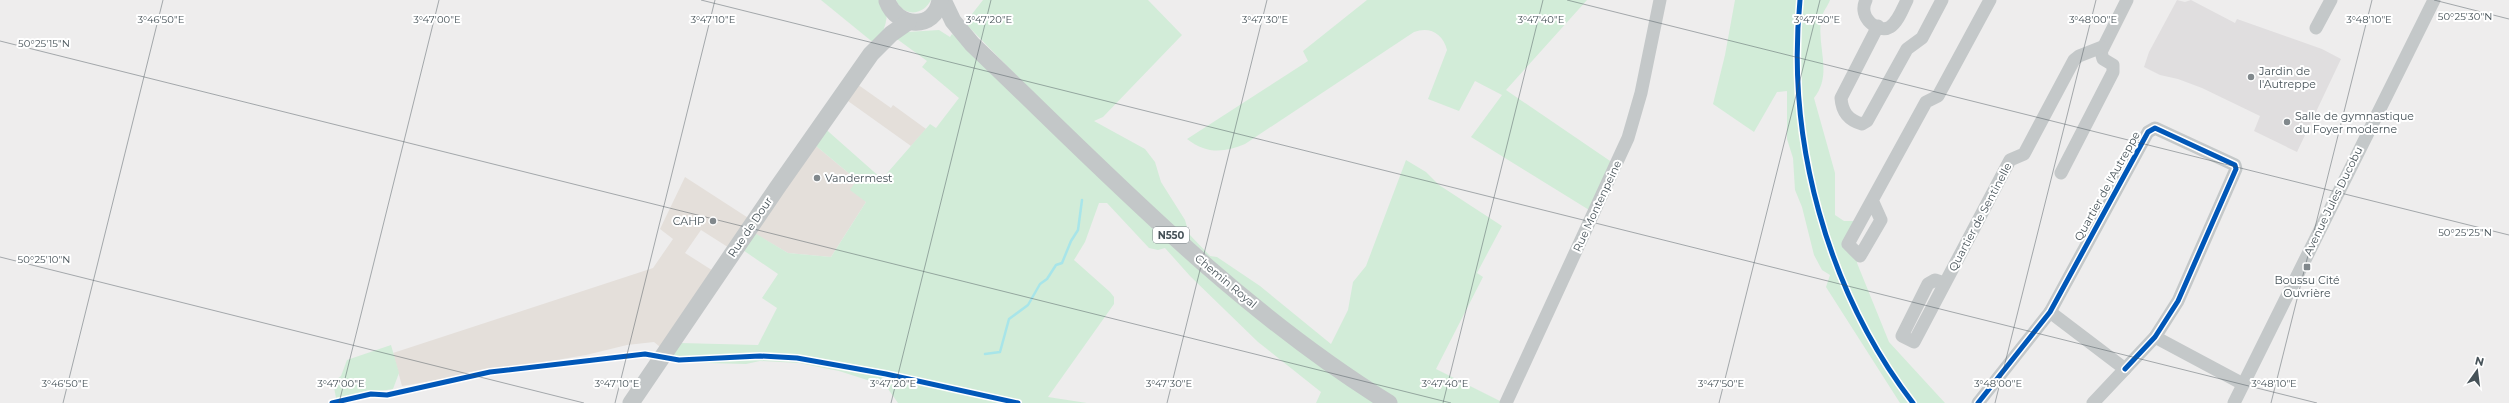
<svg xmlns="http://www.w3.org/2000/svg" width="2509" height="403" viewBox="0 0 2509 403" font-family="Montserrat,sans-serif">
	<style>
		.commercial { fill: #e4dfda }
		.education { fill: #e0dedf }
		.green { fill: #d2ecd8 }
		.lines { fill: none; stroke-linecap: round; stroke-linejoin: round }
		.stream { stroke: #a8e5e9; stroke-width: 2.5 }
		.minor { stroke: #c4c8c9; stroke-width: 13 }
		.major { stroke: #c3c7c8; stroke-width: 17 }
		.cycleway-casing { stroke: #fff; stroke-width: 8 }
		.cycleway { stroke: #0057b8; stroke-width: 5 }
		.ticks { fill: none; stroke: #465258; stroke-width: 1; stroke-opacity: 0.45 }
		.poi-dot { fill: #81888c; stroke: #fff; stroke-width: 1.5 }
		.labels { text-anchor: middle; dominant-baseline: central; stroke-width: 4; stroke-linejoin: round; paint-order: stroke }
		.shield { fill: #fff; stroke: #7e868a; stroke-width: 1 }
		.shield-label { font-size: 10px; font-weight: bold; fill: #465258 }
		.poi-label { font-size: 11px; fill: #465258; stroke: #fff; text-anchor: start }
		.street-label { font-size: 11px; fill: #465258; stroke: #fff }
		.ticks-label { font-size: 10px; text-anchor: middle; fill: #465258; stroke: #fff; stroke-width: 4; stroke-linejoin: round; paint-order: stroke }
	</style>
	<rect width="100%" height="100%" fill="#eeeded"/>
	<!-- commercial -->
	<g class="commercial">
		<path d="M 857,84 L 891,108 L 893,105 L 926,129 L 911,146 L 841,96 Z"/>
		<path d="M 810,141 L 857,180 L 866,202 L 831,257 L 788,253 L 748,230 L 734,251 L 701,230 L 685,253 L 718,274 L 665,351 L 654,342 L 627,345 L 586,355 L 402,386 L 393,353 L 653,268 L 673,239 L 660,229 L 685,177 L 753,221 Z"/>
	</g>
	<!-- education -->
	<path class="education" d="M 2177,0 L 2185,2 L 2191,0 L 2235,23 L 2237,19 L 2322,49 L 2341,59 L 2297,152 L 2254,131 L 2260,116 L 2202,88 L 2178,79 L 2160,75 L 2144,67 L 2149,52 Z"/>
	<!-- green -->
	<g class="green">
		<path d="M 821,0 L 887,0 C 888,18 886,30 875,44 Z"/>
		<path d="M 896,0 L 931,0 C 923,16 903,17 896,0 Z"/>
		<path d="M 983,0 L 1148,0 L 1182,35 L 1103,117 L 1094,121 L 1145,149 L 1155,162 L 1161,182 L 1185,220 L 1189,234 L 1210,256 L 1217,257 L 1260,286 L 1331,344 L 1348,310 L 1353,282 L 1366,266 L 1406,160 L 1426,172 L 1439,185 L 1502,226 L 1477,273 L 1483,277 L 1436,369 L 1504,403 L 1316,403 L 1321,392 L 1258,342 L 1190,276 L 1165,248 L 1158,250 L 1149,248 L 1107,203 L 1099,203 L 1085,242 L 1074,260 L 1110,292 L 1114,297 L 1114,304 L 1048,397 L 1087,403 L 898,403 L 886,386 L 839,371 L 799,363 L 760,361 L 746,364 L 669,362 L 662,355 L 680,343 L 758,345 L 777,308 L 762,298 L 778,274 L 737,246 L 748,229 L 788,253 L 831,257 L 866,202 L 850,190 L 857,180 L 810,141 L 821,125 L 882,179 L 930,124 L 936,128 L 959,98 L 922,67 L 927,61 L 897,39 L 907,32 L 939,30 L 950,37 L 952,34 L 1059,119 L 965,23 Z"/>
		<path d="M 1367,0 L 1587,0 L 1506,90 L 1616,165 L 1594,213 L 1471,137 L 1502,95 L 1475,81 L 1459,111 L 1428,99 L 1447,50 C 1443,33 1429,26 1414,32 L 1245,144 C 1224,153 1206,154 1187,139 L 1308,61 L 1303,51 Z"/>
		<path d="M 1735,0 L 1830,0 C 1828,6 1823,11 1822,17 C 1815,45 1834,73 1814,98 L 1835,173 L 1835,215 L 1844,221 L 1861,221 L 1848,244 L 1860,256 L 1857,263 L 1889,342 L 1945,403 L 1900,403 L 1826,287 L 1830,275 L 1822,270 L 1814,255 L 1802,207 L 1795,190 L 1793,158 L 1787,139 L 1787,91 L 1777,92 L 1754,132 L 1713,104 L 1725,55 Z"/>
		<path d="M 391,345 L 399,373 L 393,389 L 336,398 L 333,382 L 341,376 L 347,360 Z"/>
	</g>
	<g class="lines">
		<!-- stream -->
		<path class="stream" d="M 985,354 L 1000,352 L 1009,319 L 1028,305 L 1040,284 L 1047,279 L 1056,265 L 1062,263 L 1071,241 L 1078,230 L 1082,200"/>
		<!-- minor -->
		<g class="minor">
			<path d="M 1866,0 C 1857,18 1879,34 1890,27 C 1898,22 1903,8 1907,0"/>
			<path d="M 1878,26 L 1841,98 C 1842,112 1848,120 1862,124 L 1867,121 L 1907,49 L 1922,38 L 1942,0"/>
			<path d="M 2316,28 L 2331,0"/>
			<path d="M 2061,173 L 2113,72 L 2113,65 L 2103,59 L 2101,52 L 2127,0"/>
			<path d="M 1872,200 L 1881,220 L 1860,256 L 1848,244 L 1926,102 L 1938,96 L 1990,0"/>
			<path d="M 1944,283 L 1935,280 L 1928,284 L 1902,336 L 1914,342 L 2010,160 L 2024,154 L 2074,60 L 2079,56 L 2102,47"/>
			<path d="M 2050,312 L 2125,369 L 2093,403"/>
			<path d="M 2155,337 L 2243,384"/>
			<path d="M 1506,403 L 1628,138 L 1641,93 L 1660,0"/>
			<path d="M 1978,403 L 2050,312 L 2148,132 L 2155,128 L 2235,165 L 2236,169 L 2178,301 L 2155,337 L 2125,369"/>
			<path d="M 2234,403 L 2434,0"/>
		</g>
		<!-- major -->
		<g class="major">
			<path d="M 943,0 L 953,21 L 972,44 C 1104,170 1232,306 1389,403"/>
			<path d="M 887,1 C 897,28 935,31 940,0"/>
			<path d="M 631,403 L 777,188 L 871,54 L 891,34 L 908,22"/>
		</g>
		<!-- cycleway casing -->
		<g class="cycleway-casing">
			<g id="cycleway">
				<path d="M 1800,0 C 1786,140 1827,291 1913,403"/>
				<path d="M 332,403 L 371,394 L 387,395 L 490,372 L 645,354 L 679,360 L 760,356 L 797,358 L 886,374 L 1018,403"/>
				<path d="M 1978,403 L 2050,312 L 2148,132 L 2155,128 L 2235,165 L 2236,169 L 2178,301 L 2155,337 L 2125,369"/>
			</g>
		</g>
		<!-- cycleway -->
		<use href="#cycleway" class="cycleway"/>
	</g>
	<!-- ticks -->
	<path class="ticks" d="M 701,0 L 2317,403M 1567,0 L 2509,235M 2434,0 L 2509,19M 0,41 L 1451,403M 0,257 L 584,403M 63,403 L 163,0M 339,403 L 439,0M 615,403 L 715,0M 891,403 L 991,0M 1167,403 L 1267,0M 1443,403 L 1543,0M 1719,403 L 1820,0M 1995,403 L 2096,0M 2271,403 L 2372,0"/>
	<!-- markers -->
	<g class="poi-dot">
		<circle cx="2251" cy="77" r="4"/>
		<circle cx="2287" cy="122" r="4"/>
		<circle cx="817" cy="178" r="4"/>
		<circle cx="713" cy="221" r="4"/>
		<rect x="2303" y="263" width="8" height="8" rx="2"/>
	</g>
	<g class="labels">
		<!-- shield labels -->
		<rect class="shield" x="1153" y="227" width="36" height="16" rx="3"/>
		<g class="shield-label">
			<text x="1171" y="235">N550</text>
		</g>
		<!-- poi labels -->
		<g class="poi-label">
			<text x="2259" y="71">Jardin de<tspan x="2259" dy="13">l'Autreppe</tspan></text>
			<text x="2295" y="116">Salle de gymnastique<tspan x="2295" dy="13">du Foyer moderne</tspan></text>
			<text x="825" y="178">Vandermest</text>
			<text x="705" y="221" text-anchor="end">CAHP</text>
			<text x="2307" y="280" text-anchor="middle">Boussu Cité<tspan x="2307" dy="13">Ouvrière</tspan></text>
		</g>
		<!-- street labels -->
		<g class="street-label">
			<text transform="translate(2107 186) rotate(-61)">Quartier de l'Autreppe</text>
			<text transform="translate(2333 201) rotate(-64)">Avenue Jules Ducobu</text>
			<text transform="translate(1597 206) rotate(-65)">Rue Montenpeine</text>
			<text transform="translate(1980 217) rotate(-62)">Quartier de Sentinelle</text>
			<text transform="translate(750 227) rotate(-56)">Rue de Dour</text>
			<text transform="translate(1226 281) rotate(40)">Chemin Royal</text>
		</g>
	</g>
	<g class="ticks-label">
		<text x="2465" y="20">50°25'30"N</text>
		<text x="713" y="23">3°47'10"E</text>
		<text x="1265" y="23">3°47'30"E</text>
		<text x="1541" y="23">3°47'40"E</text>
		<text x="1817" y="23">3°47'50"E</text>
		<text x="2093" y="23">3°48'00"E</text>
		<text x="161" y="23">3°46'50"E</text>
		<text x="437" y="23">3°47'00"E</text>
		<text x="989" y="23">3°47'20"E</text>
		<text x="2369" y="23">3°48'10"E</text>
		<text x="44" y="47">50°25'15"N</text>
		<text x="2465" y="236">50°25'25"N</text>
		<text x="44" y="263">50°25'10"N</text>
		<text x="65" y="387">3°46'50"E</text>
		<text x="341" y="387">3°47'00"E</text>
		<text x="617" y="387">3°47'10"E</text>
		<text x="893" y="387">3°47'20"E</text>
		<text x="1169" y="387">3°47'30"E</text>
		<text x="1445" y="387">3°47'40"E</text>
		<text x="1721" y="387">3°47'50"E</text>
		<text x="1998" y="387">3°48'00"E</text>
		<text x="2274" y="387">3°48'10"E</text>
	</g>
	<!-- north arrow -->
	<g transform="translate(2477 371) rotate(14)" stroke="#ffffff" stroke-width="3" paint-order="stroke">
	<path d="M0-3L7 15L0 10L-7 15Z" fill="#465258"/>
	<text y="-6" font-size="11" font-weight="bold" text-anchor="middle" fill="#465258">N</text>
	</g>
</svg>
